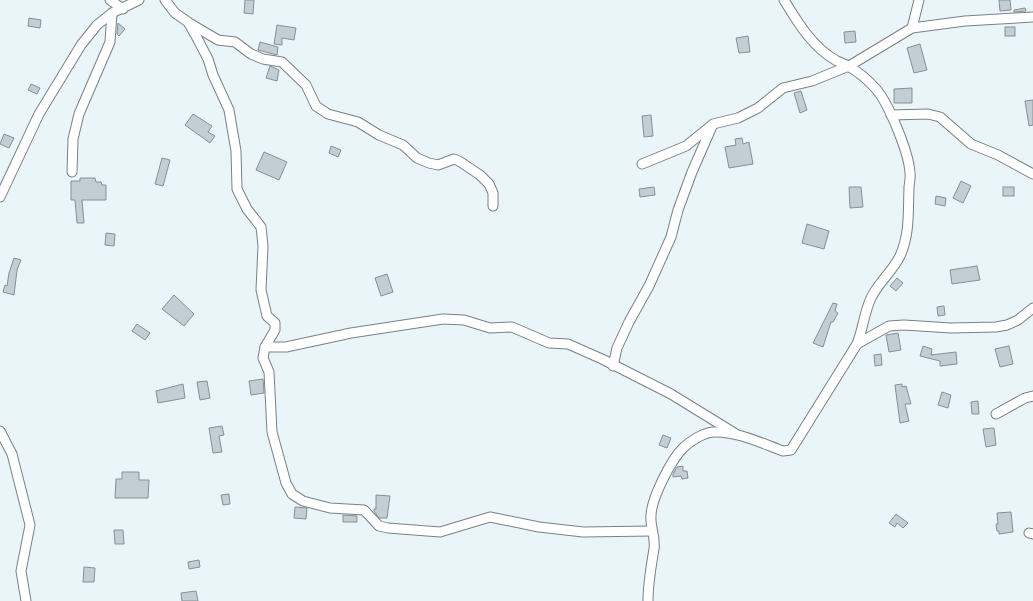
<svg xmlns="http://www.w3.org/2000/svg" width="1033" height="601" viewBox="0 0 1033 601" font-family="Poppins,sans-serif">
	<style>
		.building { fill: #c3ced4; stroke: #868f95 }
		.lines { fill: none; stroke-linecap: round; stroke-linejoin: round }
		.street-casing { stroke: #788187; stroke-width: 11 }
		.street { stroke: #fff; stroke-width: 9 }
	</style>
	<rect width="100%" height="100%" fill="#eaf5fa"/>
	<!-- building -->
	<g class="building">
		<path d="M 245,0 L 254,0 L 253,14 L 244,13 Z"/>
		<path d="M 999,0 L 1010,0 L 1011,10 L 1000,11 Z"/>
		<path d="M 1025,8 L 1026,11 L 1014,12 L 1014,10 Z"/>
		<path d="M 29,18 L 41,20 L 40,28 L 28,26 Z"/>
		<path d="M 118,23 L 125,29 L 119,36 L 117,34 Z"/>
		<path d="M 277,25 L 296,28 L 294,40 L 282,38 L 282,45 L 274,44 Z"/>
		<rect x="1005" y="27" width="10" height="9"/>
		<path d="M 855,31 L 856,42 L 845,43 L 844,32 Z"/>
		<path d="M 748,36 L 750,52 L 739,53 L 736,38 Z"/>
		<path d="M 260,42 L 278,47 L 277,55 L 258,50 Z"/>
		<path d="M 920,44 L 927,70 L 914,73 L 907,48 Z"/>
		<path d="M 270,66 L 279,70 L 277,81 L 266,78 Z"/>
		<path d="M 31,84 L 40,88 L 37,94 L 28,90 Z"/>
		<path d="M 912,88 L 912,103 L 894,103 L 894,89 Z"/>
		<path d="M 801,91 L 807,110 L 800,113 L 794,93 Z"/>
		<path d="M 1033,100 L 1033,125 L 1029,126 L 1025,101 Z"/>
		<path d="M 193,114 L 212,126 L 208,132 L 215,136 L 210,143 L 185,125 Z"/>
		<path d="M 651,115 L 653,136 L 644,137 L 642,116 Z"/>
		<path d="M 4,134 L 14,138 L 9,148 L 0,144 Z"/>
		<path d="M 742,138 L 743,144 L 749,142 L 753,164 L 729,168 L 725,147 L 736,145 L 735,139 Z"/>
		<path d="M 331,146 L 341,150 L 338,157 L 329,153 Z"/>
		<path d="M 264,152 L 287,162 L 279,180 L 256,170 Z"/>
		<path d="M 162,158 L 170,160 L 163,186 L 155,184 Z"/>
		<path d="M 80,178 L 95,178 L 96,182 L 101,182 L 102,185 L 106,185 L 106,200 L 82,200 L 84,223 L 77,223 L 75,200 L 71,200 L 71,181 L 80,181 Z"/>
		<path d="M 961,181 L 971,186 L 963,203 L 953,198 Z"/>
		<path d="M 654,187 L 655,195 L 640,197 L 639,189 Z"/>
		<path d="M 849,187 L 861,187 L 863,207 L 850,208 Z"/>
		<rect x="1003" y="187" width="11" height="9"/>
		<path d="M 936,196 L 946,198 L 945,206 L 935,204 Z"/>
		<path d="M 807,224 L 829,231 L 824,249 L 802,243 Z"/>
		<path d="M 106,233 L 115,234 L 114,246 L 105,245 Z"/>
		<path d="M 14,258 L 21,260 L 17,270 L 14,295 L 3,292 L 5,285 L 7,286 L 9,273 Z"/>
		<path d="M 977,266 L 980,280 L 952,284 L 950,270 Z"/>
		<path d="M 387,274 L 393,292 L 381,296 L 375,278 Z"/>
		<path d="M 897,278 L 903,283 L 896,291 L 890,286 Z"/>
		<path d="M 174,295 L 194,314 L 184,326 L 162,309 Z"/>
		<path d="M 833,303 L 837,304 L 835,311 L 838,313 L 833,322 L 831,322 L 823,347 L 813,343 Z"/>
		<path d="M 944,306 L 945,315 L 938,316 L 937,307 Z"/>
		<path d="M 137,324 L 150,333 L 145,340 L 132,331 Z"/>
		<path d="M 898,333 L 901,350 L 889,352 L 886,335 Z"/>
		<path d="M 923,346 L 932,349 L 931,355 L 956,352 L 957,364 L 940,366 L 940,361 L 920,356 Z"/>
		<path d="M 1009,346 L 1013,364 L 1000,367 L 995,349 Z"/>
		<path d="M 881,354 L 882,365 L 875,366 L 874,355 Z"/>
		<path d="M 263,379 L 264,393 L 251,395 L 249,381 Z"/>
		<path d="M 207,381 L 210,398 L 200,400 L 197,382 Z"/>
		<path d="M 183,384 L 185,398 L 158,403 L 156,391 Z"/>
		<path d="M 902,384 L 902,387 L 906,386 L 911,404 L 905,404 L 909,421 L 900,423 L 895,385 Z"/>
		<path d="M 942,392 L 951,395 L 948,408 L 938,405 Z"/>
		<path d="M 978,401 L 979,414 L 972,414 L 971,402 Z"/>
		<path d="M 222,426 L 224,435 L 219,436 L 222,452 L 213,453 L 209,428 Z"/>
		<path d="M 994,428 L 996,445 L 986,447 L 983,429 Z"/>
		<path d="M 663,435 L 671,438 L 667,448 L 659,445 Z"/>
		<path d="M 683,466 L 683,471 L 687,471 L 688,478 L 682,479 L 681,476 L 673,477 L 673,474 L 677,467 Z"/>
		<path d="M 122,472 L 139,472 L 139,480 L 149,480 L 148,498 L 115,498 L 116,479 L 122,479 Z"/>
		<path d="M 229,494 L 230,504 L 223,505 L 221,495 Z"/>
		<path d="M 376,495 L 390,496 L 387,518 L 379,518 L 374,511 L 374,509 L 376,509 Z"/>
		<path d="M 295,507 L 307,508 L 306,519 L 294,518 Z"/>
		<path d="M 1011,512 L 1013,532 L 999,534 L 999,531 L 997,531 L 996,524 L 998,524 L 997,513 Z"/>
		<path d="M 896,514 L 908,523 L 903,528 L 897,523 L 895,527 L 889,523 Z"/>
		<path d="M 343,515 L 357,516 L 357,522 L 343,522 Z"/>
		<path d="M 114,530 L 123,530 L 124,544 L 115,544 Z"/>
		<path d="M 199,560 L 200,567 L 189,569 L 188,562 Z"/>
		<path d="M 84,567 L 95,568 L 94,582 L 83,582 Z"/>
		<path d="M 196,591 L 198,601 L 182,601 L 181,593 Z"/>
	</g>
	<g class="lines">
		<!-- street casing -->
		<g class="street-casing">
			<g id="street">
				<path d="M 110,0 L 123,9"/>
				<path d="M 165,0 L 175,13 L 188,22 L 196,36 L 208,59 L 213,75 L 229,110 L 236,151 L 237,189 L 247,209 L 261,227 L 263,246 L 261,290 L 267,316 L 275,323 L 275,330 L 265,347 L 263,358 L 269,372 L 272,432 L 286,483 L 292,494 L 303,501 L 330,508 L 364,510 L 379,526 L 388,528 L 440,532 L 490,517 L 539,527 L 583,532 L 652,531"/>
				<path d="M 191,24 L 218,40 L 235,42 L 251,54 L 263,59 L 282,62 L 306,85 L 316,106 L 328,114 L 358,122 L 379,135 L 403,145 L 417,158 L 429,163 L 438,165 L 454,159 L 459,161 L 480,175 L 489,184 L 493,193 L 493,206"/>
				<path d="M 912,28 L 919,0"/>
				<path d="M 891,115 L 928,114 L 940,117 L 971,144 L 998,155 L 1033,174"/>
				<path d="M 642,164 L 686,146 L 712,125"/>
				<path d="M 72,172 L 73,139 L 79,114 L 110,42 L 112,13"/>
				<path d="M 0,197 L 39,114 L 81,45 L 97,25 L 112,13 L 139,0"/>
				<path d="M 857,344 L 889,326 L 904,325 L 951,328 L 996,327 L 1007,325 L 1018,320 L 1033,308"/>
				<path d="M 265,347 L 286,347 L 351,333 L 443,319 L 464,320 L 490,328 L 512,327 L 549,343 L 568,344 L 602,359 L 671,394 L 736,434"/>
				<path d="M 613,366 L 617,348 L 629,322 L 649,286 L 671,237 L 678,210 L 692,172 L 713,124 L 738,118 L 758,108 L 783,88 L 812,81 L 849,66 L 912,28 L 965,21 L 1033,17"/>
				<path d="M 996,414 L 1025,398 L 1033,396"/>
				<path d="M 0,431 L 12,454 L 30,525 L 21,571 L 26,601"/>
				<path d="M 1029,533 L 1033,534"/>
				<path d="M 648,601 C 648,583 651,567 654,549 C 656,538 650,527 651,516 C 651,499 671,460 683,448 C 690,441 703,433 713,432 C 737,431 761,443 783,451 L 791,450 L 857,344 C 863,329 864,313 871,298 C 878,283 892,272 900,256 C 910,234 908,211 909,188 C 909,183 911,178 910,173 C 909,153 889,104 876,89 C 869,81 857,71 848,66 C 845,64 841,63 837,61 C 813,48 798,23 784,0"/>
			</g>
		</g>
		<!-- street -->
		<use href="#street" class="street"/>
	</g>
</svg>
